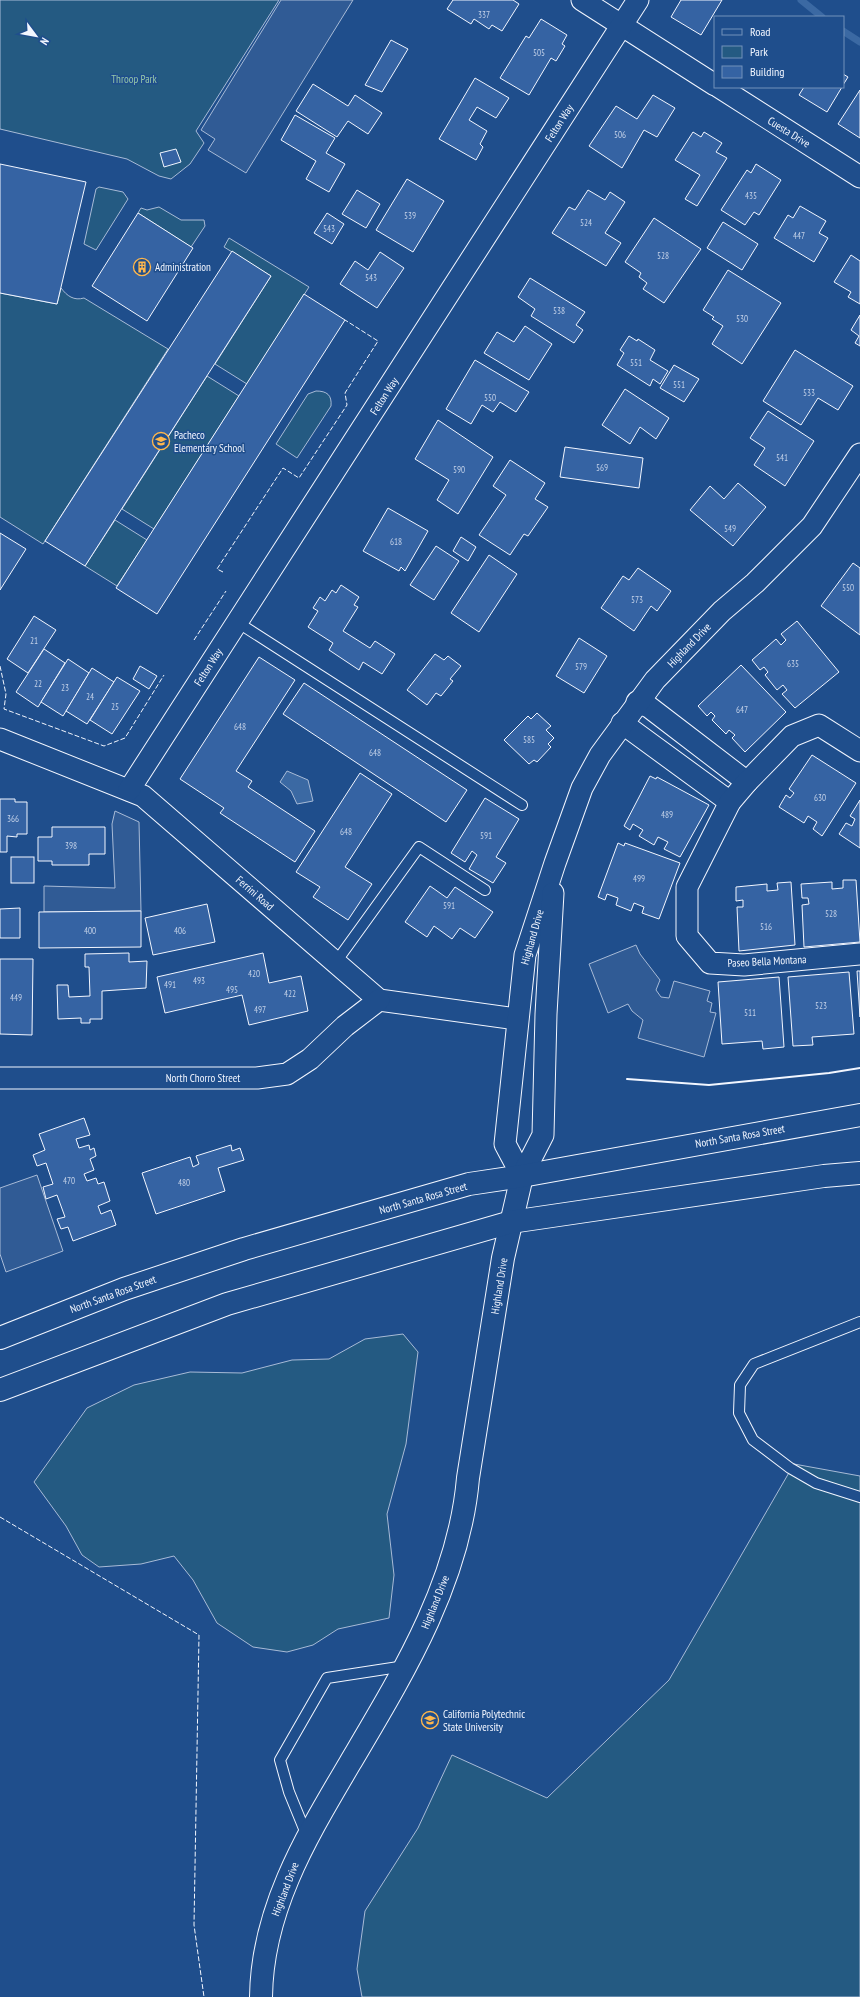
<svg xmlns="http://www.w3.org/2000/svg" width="860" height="1997" viewBox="0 0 860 1997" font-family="'PT Sans Narrow',sans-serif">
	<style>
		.green { fill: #245a82; stroke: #a8bbd7 }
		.parking { fill: #305b95; stroke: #a8bbd7 }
		.water { fill: #3b69a3; stroke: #a8bbd7 }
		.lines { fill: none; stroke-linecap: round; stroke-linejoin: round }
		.stream { stroke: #3b69a3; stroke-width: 7 }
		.building { fill: #3563a3; stroke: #f2f6ff }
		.service-casing { stroke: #f2f6ff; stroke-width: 12 }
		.minor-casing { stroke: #f2f6ff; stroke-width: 23 }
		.tertiary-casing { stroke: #f2f6ff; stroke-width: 24 }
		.trunk-casing { stroke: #f2f6ff; stroke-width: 24 }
		.service { stroke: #1f4e8c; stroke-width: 10 }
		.minor { stroke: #1f4e8c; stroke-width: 21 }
		.tertiary { stroke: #1f4e8c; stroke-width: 22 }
		.trunk { stroke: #1f4e8c; stroke-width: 22 }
		.fence { stroke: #f2f6ff; stroke-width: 1; stroke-dasharray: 5 2; stroke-linecap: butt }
		.wall { stroke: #f2f6ff; stroke-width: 2 }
		.labels { text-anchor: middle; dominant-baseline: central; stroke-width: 3; stroke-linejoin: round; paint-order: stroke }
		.number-label { font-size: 9px; fill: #c3d1e8 }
		.park-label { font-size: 11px; fill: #97c8a6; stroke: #1f4e8c }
		.street-label { font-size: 11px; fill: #f2f6ff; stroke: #1f4e8c }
		.poi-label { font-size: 11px; fill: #f2f6ff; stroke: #1f4e8c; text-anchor: start }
	</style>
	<rect width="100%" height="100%" fill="#1f4e8c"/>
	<!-- green -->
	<g class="green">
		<path d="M 0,0 L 279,0 L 196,131 L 204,143 L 190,164 L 171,179 L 159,176 L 127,159 L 0,129 Z"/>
		<path d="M 99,187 L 123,192 L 128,199 L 96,250 L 84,244 L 96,189 Z"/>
		<path d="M 159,207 L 181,220 L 204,220 L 205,226 L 191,247 L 138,213 L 141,208 L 147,210 Z"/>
		<path d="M 229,238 L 309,287 L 247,384 L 215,364 L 271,276 L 224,247 Z"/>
		<path d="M 61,288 C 67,296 74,301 84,298 L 168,349 L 43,544 L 0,517 L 0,293 L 57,304 Z"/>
		<path d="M 207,376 L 239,396 L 154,529 L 122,509 Z"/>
		<path d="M 316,391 C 327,391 332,395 331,406 L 297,458 L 276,444 L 308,394 Z"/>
		<path d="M 115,520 L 147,540 L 117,586 L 85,566 Z"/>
		<path d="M 403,1334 L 418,1352 L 406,1444 L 387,1514 L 394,1575 L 389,1618 L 338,1629 L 313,1645 L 287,1652 L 253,1647 L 217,1623 L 193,1580 L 174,1556 L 141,1564 L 99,1567 L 82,1555 L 66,1526 L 34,1482 L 87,1408 L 134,1385 L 190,1372 L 242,1373 L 292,1360 L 329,1359 L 365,1339 Z"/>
		<path d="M 794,1464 L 860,1476 L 860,1997 L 362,1997 L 357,1969 L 365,1911 L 418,1828 L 452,1755 L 547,1798 L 669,1680 Z"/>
	</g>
	<!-- parking -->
	<g class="parking">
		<path d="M 281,0 L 353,0 L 246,173 L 208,150 L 215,139 L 201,130 Z"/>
		<path d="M 115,811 L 139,822 L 141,911 L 44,912 L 44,886 L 115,888 L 112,824 Z"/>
		<path d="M 636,945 L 640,954 L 660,980 L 656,990 L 661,997 L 669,998 L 674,981 L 710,991 L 707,1001 L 712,1003 L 710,1012 L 716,1013 L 704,1057 L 638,1038 L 643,1020 L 632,1011 L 628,1004 L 608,1013 L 589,964 Z"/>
		<path d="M 37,1175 L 63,1251 L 6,1272 L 0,1254 L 0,1188 Z"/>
	</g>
	<!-- water -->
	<path class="water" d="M 287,771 L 308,780 L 313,801 L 297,804 L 291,791 L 280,782 Z"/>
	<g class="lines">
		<!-- stream -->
		<g class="stream">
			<path d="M 801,0 L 822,17"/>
			<path d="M 843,31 L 860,42"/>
		</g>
	</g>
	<!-- building -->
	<g class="building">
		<path d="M 453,0 L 513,0 L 519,4 L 502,31 L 492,25 L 489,29 L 474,19 L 471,24 L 447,9 Z"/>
		<path d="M 681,0 L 722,0 L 701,35 L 671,17 Z"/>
		<path d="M 541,19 L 567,35 L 562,44 L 565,46 L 556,61 L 551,58 L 529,95 L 500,78 L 526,36 L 529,38 Z"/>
		<path d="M 391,40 L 408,49 L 382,92 L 365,85 Z"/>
		<path d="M 843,74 L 848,77 L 843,85 Z"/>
		<path d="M 475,78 L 509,98 L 496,118 L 477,107 L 469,120 L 487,131 L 480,144 L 483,147 L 476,160 L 439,139 Z"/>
		<path d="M 313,84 L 348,106 L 355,95 L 382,113 L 368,134 L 348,121 L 337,137 L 296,111 Z"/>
		<path d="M 804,87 L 842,87 L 827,112 L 799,95 Z"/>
		<path d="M 860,90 L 860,138 L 838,124 Z"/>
		<path d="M 653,95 L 675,108 L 657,137 L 644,130 L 622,168 L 589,146 L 616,106 L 637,119 Z"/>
		<path d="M 295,115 L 335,138 L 326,153 L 345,164 L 329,192 L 306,179 L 316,161 L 281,140 Z"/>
		<path d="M 693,132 L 701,137 L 704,132 L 722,143 L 716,152 L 727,158 L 697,206 L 685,199 L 700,175 L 675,160 Z"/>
		<path d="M 176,149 L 181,162 L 164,167 L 160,153 Z"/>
		<path d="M 0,164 L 86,182 L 57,304 L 0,293 Z"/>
		<path d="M 756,164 L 781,180 L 759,215 L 754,212 L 745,225 L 721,210 L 747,170 L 751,173 Z"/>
		<path d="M 407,179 L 444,201 L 413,252 L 376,230 Z"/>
		<path d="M 357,190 L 380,204 L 366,228 L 342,214 Z"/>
		<path d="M 588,190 L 605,200 L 610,192 L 625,202 L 605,233 L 621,243 L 606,266 L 552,233 L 569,207 L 575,210 Z"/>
		<path d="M 800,206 L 826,221 L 819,233 L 828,238 L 814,262 L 774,238 L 788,215 L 793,218 Z"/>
		<path d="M 138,213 L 193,248 L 147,321 L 92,286 Z"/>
		<path d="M 327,213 L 344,224 L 332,244 L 314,233 Z"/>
		<path d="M 654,218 L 701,249 L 664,303 L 643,289 L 647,283 L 639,277 L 641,273 L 625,262 Z"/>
		<path d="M 723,222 L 758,244 L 742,270 L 707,248 Z"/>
		<path d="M 232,251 L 271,276 L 85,566 L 45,541 Z"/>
		<path d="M 380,252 L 404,268 L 377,308 L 340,284 L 355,261 L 368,270 Z"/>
		<path d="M 851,255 L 860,261 L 860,304 L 848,297 L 851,292 L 834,282 Z"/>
		<path d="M 728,270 L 781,303 L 742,364 L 712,344 L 723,326 L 712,319 L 714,317 L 703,310 Z"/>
		<path d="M 530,278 L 585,312 L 576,325 L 583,330 L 574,343 L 531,316 L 535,309 L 518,297 Z"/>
		<path d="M 304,294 L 345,320 L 157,614 L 116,588 Z"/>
		<path d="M 860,315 L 860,346 L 855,343 L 859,336 L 851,330 Z"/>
		<path d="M 525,326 L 552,344 L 529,380 L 484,353 L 497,332 L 514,342 Z"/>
		<path d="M 629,336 L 637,341 L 638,339 L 655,350 L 650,360 L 668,371 L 660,384 L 653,379 L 650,386 L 617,365 L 624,353 L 620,350 Z"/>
		<path d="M 795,350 L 853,386 L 838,410 L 818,398 L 801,425 L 763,401 Z"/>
		<path d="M 475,360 L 529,392 L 516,412 L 500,402 L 493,412 L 482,405 L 471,424 L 446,409 Z"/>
		<path d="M 674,365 L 699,379 L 684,402 L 660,388 Z"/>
		<path d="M 625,389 L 669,418 L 656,439 L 640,427 L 630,444 L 602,425 Z"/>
		<path d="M 768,411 L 814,441 L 785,486 L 754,465 L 765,448 L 750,438 Z"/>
		<path d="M 438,420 L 493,457 L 458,514 L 437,500 L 449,480 L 415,459 Z"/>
		<path d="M 565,447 L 643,458 L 639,488 L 560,477 Z"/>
		<path d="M 510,460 L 545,483 L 535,499 L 548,507 L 528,536 L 524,534 L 510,555 L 479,535 L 506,495 L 493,486 Z"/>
		<path d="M 738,483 L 766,507 L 733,546 L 690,510 L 710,486 L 724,499 Z"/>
		<path d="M 388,508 L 428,531 L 405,571 L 401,567 L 399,571 L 363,551 Z"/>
		<path d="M 0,533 L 26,549 L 0,590 Z"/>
		<path d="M 461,537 L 476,547 L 468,561 L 453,551 Z"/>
		<path d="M 436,546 L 459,561 L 434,600 L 410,585 Z"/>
		<path d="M 489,555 L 517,574 L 479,632 L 451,613 Z"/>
		<path d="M 853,563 L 860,568 L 860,635 L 821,606 Z"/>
		<path d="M 638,568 L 671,591 L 657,611 L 651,606 L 634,631 L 601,608 L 623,576 L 629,580 Z"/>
		<path d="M 341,585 L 359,597 L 354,605 L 358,607 L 343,631 L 370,648 L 375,641 L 395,654 L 382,674 L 363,662 L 359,670 L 329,650 L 333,643 L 308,627 L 318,611 L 313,608 L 320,597 L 325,601 L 332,590 L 336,593 Z"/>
		<path d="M 34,616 L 56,630 L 28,673 L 7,659 Z"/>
		<path d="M 797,621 L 839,672 L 795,708 L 782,694 L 787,690 L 783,685 L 777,690 L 765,675 L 768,672 L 764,667 L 760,670 L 752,660 L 776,639 L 781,645 L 786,640 L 781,634 Z"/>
		<path d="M 579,638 L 607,656 L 584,693 L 556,676 Z"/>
		<path d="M 44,649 L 65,663 L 38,707 L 16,692 Z"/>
		<path d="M 435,654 L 444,660 L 448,656 L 461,666 L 450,679 L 453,681 L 441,696 L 436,693 L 427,705 L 407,690 Z"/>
		<path d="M 259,657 L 295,680 L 236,771 L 252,781 L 248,787 L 315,831 L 295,862 L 220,813 L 224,808 L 180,779 Z"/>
		<path d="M 68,659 L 89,673 L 63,716 L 41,702 Z"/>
		<path d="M 741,665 L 786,712 L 745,752 L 732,738 L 735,735 L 729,730 L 726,734 L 712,720 L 715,716 L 711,712 L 707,716 L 698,706 Z"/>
		<path d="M 140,666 L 157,676 L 149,689 L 133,679 Z"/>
		<path d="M 92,668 L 114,682 L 87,724 L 66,711 Z"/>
		<path d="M 117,677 L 140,691 L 112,734 L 90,720 Z"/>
		<path d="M 304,683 L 467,790 L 446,822 L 283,714 Z"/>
		<path d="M 537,713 L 551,726 L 546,730 L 554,738 L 548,744 L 551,747 L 537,762 L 534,760 L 529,764 L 504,740 L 528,716 L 531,719 Z"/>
		<path d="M 812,755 L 856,783 L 822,836 L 813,829 L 817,822 L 808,816 L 804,823 L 779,807 L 786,795 L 790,798 L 794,793 L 789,789 Z"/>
		<path d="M 360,773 L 392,794 L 345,867 L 372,884 L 348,920 L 313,897 L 320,887 L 296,872 Z"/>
		<path d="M 650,776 L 656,779 L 657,777 L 709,805 L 680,857 L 664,849 L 668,842 L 658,837 L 654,845 L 639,836 L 643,830 L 633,824 L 630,830 L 624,826 Z"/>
		<path d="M 485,798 L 519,819 L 496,857 L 506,863 L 493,883 L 469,869 L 477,855 L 472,851 L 465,862 L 451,853 Z"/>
		<path d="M 0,799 L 15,799 L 15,802 L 27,802 L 27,834 L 17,834 L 17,837 L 7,836 L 7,852 L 0,852 Z"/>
		<path d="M 860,800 L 860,848 L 839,834 L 846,823 L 852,826 L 855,819 L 850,816 Z"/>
		<path d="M 52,827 L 105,827 L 105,854 L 89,854 L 89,865 L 52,865 L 52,861 L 38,861 L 38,837 L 52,837 Z"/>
		<path d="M 618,843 L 624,846 L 625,843 L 680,863 L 659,919 L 642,913 L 644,907 L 634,903 L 631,911 L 616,905 L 618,898 L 607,894 L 605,900 L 598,897 Z"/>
		<rect x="11" y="857" width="23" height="26"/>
		<path d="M 843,880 L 856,880 L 860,942 L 804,947 L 802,905 L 809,904 L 808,898 L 802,898 L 801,884 L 832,882 L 832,889 L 843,888 Z"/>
		<path d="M 791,882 L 795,945 L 739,951 L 737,907 L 743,907 L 743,900 L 736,901 L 736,887 L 767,884 L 767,891 L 778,890 L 777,883 Z"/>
		<path d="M 430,886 L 447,898 L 455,887 L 493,912 L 475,938 L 460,928 L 452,939 L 434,926 L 427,937 L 405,922 Z"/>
		<path d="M 207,904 L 215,942 L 153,955 L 145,918 Z"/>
		<path d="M 20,908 L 20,938 L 0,938 L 0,909 Z"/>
		<path d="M 141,911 L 141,947 L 39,948 L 39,912 Z"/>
		<path d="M 129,953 L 129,962 L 147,961 L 146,988 L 102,991 L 102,1019 L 90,1019 L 90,1023 L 81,1023 L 81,1018 L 58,1019 L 57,985 L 68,985 L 69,997 L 90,996 L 89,967 L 85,967 L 85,954 Z"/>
		<path d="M 263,953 L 269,983 L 301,976 L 308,1011 L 249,1025 L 242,995 L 165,1013 L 157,977 Z"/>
		<path d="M 0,959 L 33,959 L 32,1035 L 0,1034 Z"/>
		<path d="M 857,971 L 860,971 L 860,1017 Z"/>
		<path d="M 849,972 L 854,1034 L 812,1037 L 813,1045 L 793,1046 L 788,977 Z"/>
		<path d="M 779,977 L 784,1047 L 763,1049 L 762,1041 L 722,1044 L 718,982 Z"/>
		<path d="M 84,1118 L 90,1135 L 76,1139 L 79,1148 L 89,1145 L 90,1150 L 94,1148 L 96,1156 L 90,1159 L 94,1170 L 84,1174 L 87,1181 L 96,1178 L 98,1184 L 104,1182 L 110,1201 L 98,1206 L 101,1214 L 111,1210 L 116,1225 L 73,1241 L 68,1227 L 61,1229 L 57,1219 L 65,1217 L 57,1195 L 46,1199 L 43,1187 L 53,1184 L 46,1163 L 37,1166 L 33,1155 L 45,1150 L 39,1134 Z"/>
		<path d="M 231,1145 L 232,1151 L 240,1148 L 244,1160 L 218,1168 L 225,1191 L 156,1214 L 142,1173 L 190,1157 L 193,1167 L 199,1164 L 196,1156 Z"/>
	</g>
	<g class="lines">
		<!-- service casing -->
		<g class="service-casing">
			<g id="service">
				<path d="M 237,622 L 522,805"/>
				<path d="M 336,962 L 419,847 L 485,890"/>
				<path d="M 860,1322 L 754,1364 L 740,1385 L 739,1413 L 753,1440 L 790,1468 L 816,1483 L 860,1497"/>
				<path d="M 307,1836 L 289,1792 L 280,1760 L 327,1678 L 405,1666"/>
			</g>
		</g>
		<!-- minor casing -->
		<g class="minor-casing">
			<g id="minor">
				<path d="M 582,0 L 715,85"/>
				<path d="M 719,87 L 860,177"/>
				<path d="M 637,702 L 649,707 L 747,782"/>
				<path d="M 622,723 L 730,802"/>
				<path d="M 0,739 L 143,796 L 379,1000 L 517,1019"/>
				<path d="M 860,751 L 819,725 L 792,736 L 747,782 L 730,802 L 687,887 L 687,936 L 710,963 L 744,965 L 860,954"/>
				<path d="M 129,790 L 638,0"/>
				<path d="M 0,1078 L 257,1078 L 287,1074 L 310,1059 L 345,1026 L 379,1000"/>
				<path d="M 522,1176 L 505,1144 L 525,955 L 555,863 L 582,788 L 600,755 L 655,680 L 722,611 L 755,583 L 812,526 L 860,454"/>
				<path d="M 522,1176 L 543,1135 L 546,1014 L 553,893"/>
			</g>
		</g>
		<!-- tertiary casing -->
		<g class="tertiary-casing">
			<path id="tertiary" d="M 261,1997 C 262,1909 307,1836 350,1763 C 402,1675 459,1583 468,1478 L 503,1258 L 522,1176"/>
		</g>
		<!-- trunk casing -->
		<g class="trunk-casing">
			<g id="trunk">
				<path d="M 0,1338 L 124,1289 L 244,1249 L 469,1184 L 522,1176 L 860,1115"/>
				<path d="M 0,1390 L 227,1304 L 511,1222 L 824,1176 L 860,1173"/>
			</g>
		</g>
		<!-- service -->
		<use href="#service" class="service"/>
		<!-- minor -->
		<use href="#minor" class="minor"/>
		<!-- tertiary -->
		<use href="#tertiary" class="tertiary"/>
		<!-- trunk -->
		<use href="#trunk" class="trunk"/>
		<!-- fence -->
		<g class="fence">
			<path d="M 223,572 L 217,569 L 283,468 L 299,478 L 347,405 L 345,393 L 378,341 L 345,320"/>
			<path d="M 194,640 L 226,591"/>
			<path d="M 0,666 L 6,694 L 4,709 L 104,746 L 125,738 L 164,675"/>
			<path d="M 0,1517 L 199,1635 L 194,1925 L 204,1997"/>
		</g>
		<!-- wall -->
		<path class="wall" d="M 627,1079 L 709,1085 L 829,1073 L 860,1068"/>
	</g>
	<!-- icons -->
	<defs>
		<g id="building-ring" transform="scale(0.9)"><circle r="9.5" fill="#1f4e8c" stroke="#ffb74d" stroke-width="1.5"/><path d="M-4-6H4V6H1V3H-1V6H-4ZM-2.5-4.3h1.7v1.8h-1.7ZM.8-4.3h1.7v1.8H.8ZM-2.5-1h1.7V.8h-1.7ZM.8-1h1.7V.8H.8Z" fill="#ffb74d"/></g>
		<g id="school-ring" transform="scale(0.9)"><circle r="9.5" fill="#1f4e8c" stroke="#ffb74d" stroke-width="1.5"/><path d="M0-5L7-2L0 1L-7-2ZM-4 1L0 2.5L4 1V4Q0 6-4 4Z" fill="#ffb74d"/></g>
		<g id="university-ring" transform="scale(0.9)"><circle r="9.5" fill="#1f4e8c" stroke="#ffb74d" stroke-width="1.5"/><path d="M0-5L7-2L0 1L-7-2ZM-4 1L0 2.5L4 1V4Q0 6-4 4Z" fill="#ffb74d"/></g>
	</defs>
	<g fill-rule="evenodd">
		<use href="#building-ring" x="142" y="267"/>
		<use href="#school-ring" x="161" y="441"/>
		<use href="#university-ring" x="430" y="1720"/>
	</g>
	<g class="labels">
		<!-- number labels -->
		<g class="number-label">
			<text x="484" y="14">337</text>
			<text x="539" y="52">505</text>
			<text x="620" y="134">506</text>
			<text x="751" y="195">435</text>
			<text x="410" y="215">539</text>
			<text x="586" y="222">524</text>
			<text x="329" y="228">543</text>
			<text x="799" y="235">447</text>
			<text x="663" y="255">528</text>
			<text x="371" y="277">543</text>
			<text x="559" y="310">538</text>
			<text x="742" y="318">530</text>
			<text x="636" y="362">551</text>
			<text x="679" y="384">551</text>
			<text x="809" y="392">533</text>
			<text x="490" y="397">550</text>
			<text x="782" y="457">541</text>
			<text x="602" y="467">569</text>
			<text x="459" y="469">590</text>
			<text x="730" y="528">549</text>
			<text x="396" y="541">618</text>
			<text x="848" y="587">550</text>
			<text x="637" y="599">573</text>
			<text x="34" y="640">21</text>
			<text x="793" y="663">635</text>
			<text x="581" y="666">579</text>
			<text x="38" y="683">22</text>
			<text x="65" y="687">23</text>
			<text x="90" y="696">24</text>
			<text x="115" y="706">25</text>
			<text x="742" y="709">647</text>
			<text x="240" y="726">648</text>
			<text x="529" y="739">585</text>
			<text x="375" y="752">648</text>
			<text x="820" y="797">630</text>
			<text x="667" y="814">489</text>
			<text x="13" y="818">366</text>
			<text x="346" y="831">648</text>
			<text x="486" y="835">591</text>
			<text x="71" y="845">398</text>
			<text x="639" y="878">499</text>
			<text x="449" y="905">591</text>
			<text x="831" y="913">528</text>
			<text x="766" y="926">516</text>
			<text x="90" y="930">400</text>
			<text x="180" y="930">406</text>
			<text x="254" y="973">420</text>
			<text x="199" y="980">493</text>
			<text x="170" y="984">491</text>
			<text x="232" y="989">495</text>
			<text x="290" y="993">422</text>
			<text x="16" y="997">449</text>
			<text x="821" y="1005">523</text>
			<text x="260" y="1009">497</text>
			<text x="750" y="1012">511</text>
			<text x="69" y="1180">470</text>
			<text x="184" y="1182">480</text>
		</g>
		<!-- park labels -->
		<g class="park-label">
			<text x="134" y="79">Throop Park</text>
		</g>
		<!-- street labels -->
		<g class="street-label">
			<text transform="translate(559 123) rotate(-57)">Felton Way</text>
			<text transform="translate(789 132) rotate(32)">Cuesta Drive</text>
			<text transform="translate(384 396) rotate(-57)">Felton Way</text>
			<text transform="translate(689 645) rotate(-46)">Highland Drive</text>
			<text transform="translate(208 667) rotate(-57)">Felton Way</text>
			<text transform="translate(255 893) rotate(41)">Ferrini Road</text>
			<text transform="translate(532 937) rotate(-74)">Highland Drive</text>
			<text transform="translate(767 961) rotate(-3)">Paseo Bella Montana</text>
			<text x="203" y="1078">North Chorro Street</text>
			<text transform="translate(740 1136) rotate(-10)">North Santa Rosa Street</text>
			<text transform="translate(423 1198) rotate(-16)">North Santa Rosa Street</text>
			<text transform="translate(499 1286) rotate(-81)">Highland Drive</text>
			<text transform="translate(113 1294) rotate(-20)">North Santa Rosa Street</text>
			<text transform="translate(435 1602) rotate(-68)">Highland Drive</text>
			<text transform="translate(285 1889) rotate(-69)">Highland Drive</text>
		</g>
		<!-- poi labels -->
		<g class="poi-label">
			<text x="155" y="267">Administration</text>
			<text x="174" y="435">Pacheco<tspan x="174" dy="13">Elementary School</tspan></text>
			<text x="443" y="1714">California Polytechnic<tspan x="443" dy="13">State University</tspan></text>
		</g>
	</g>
	<!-- legend -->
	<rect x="714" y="16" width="130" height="72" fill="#1f4e8c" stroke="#7391ba"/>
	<rect x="722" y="29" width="20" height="6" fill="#1f4e8c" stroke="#7391ba"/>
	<text x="750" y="36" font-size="12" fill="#f2f6ff">Road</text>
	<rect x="722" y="46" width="20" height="12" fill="#245a82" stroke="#7391ba"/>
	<text x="750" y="56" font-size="12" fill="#f2f6ff">Park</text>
	<rect x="722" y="66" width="20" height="12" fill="#3563a3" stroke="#7391ba"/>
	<text x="750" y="76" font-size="12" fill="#f2f6ff">Building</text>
	<!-- north arrow -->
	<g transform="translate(36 36) rotate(122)" stroke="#1f4e8c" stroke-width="3" paint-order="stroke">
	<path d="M0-3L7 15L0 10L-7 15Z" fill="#f2f6ff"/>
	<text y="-6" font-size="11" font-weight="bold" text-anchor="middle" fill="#f2f6ff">N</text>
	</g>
</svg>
